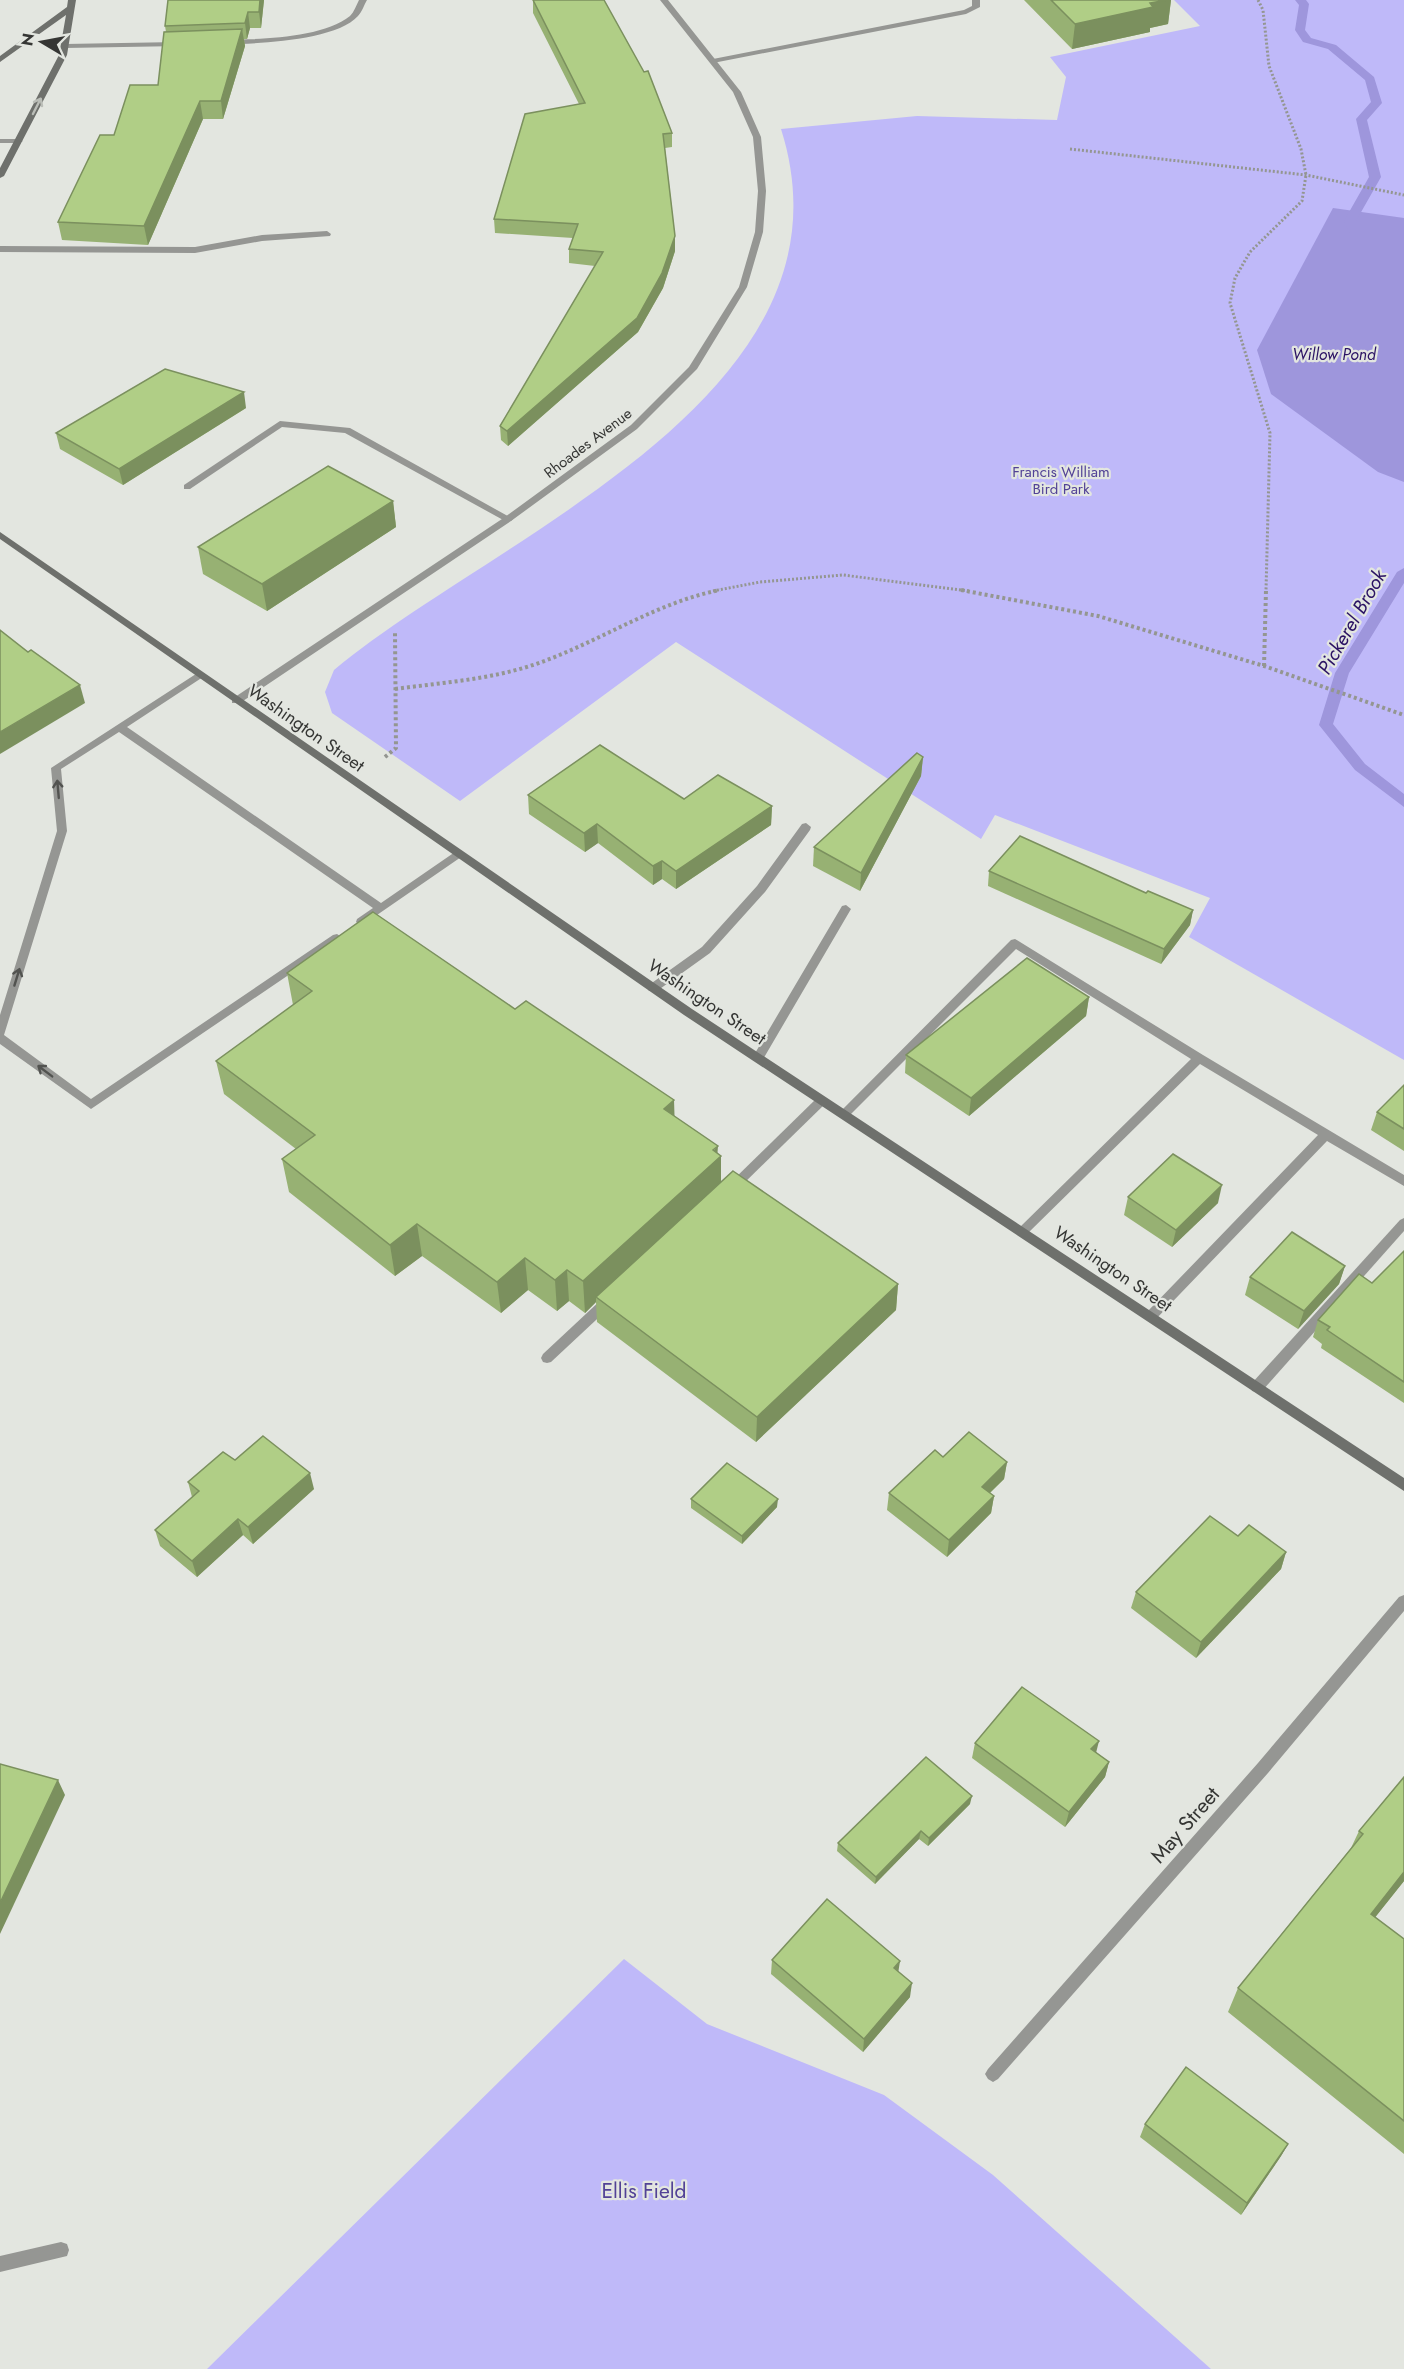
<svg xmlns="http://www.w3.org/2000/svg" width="1404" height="2369" viewBox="0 0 1404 2369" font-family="Jost,sans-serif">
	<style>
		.green { fill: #bfb9f9 }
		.water { fill: #9e96dc }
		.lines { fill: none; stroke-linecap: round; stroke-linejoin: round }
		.stream { fill: #9e96dc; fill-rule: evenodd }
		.path-far1 { stroke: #949691; stroke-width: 3; stroke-dasharray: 2 2; stroke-linecap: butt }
		.path { stroke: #949691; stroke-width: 4; stroke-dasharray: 3 3; stroke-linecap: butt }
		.service { fill: #959693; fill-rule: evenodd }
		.minor { fill: #959693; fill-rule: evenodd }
		.secondary { fill: #6e706c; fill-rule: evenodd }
		.wall { fill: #97b173 }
		.shaded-wall { fill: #7b905e }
		.building { fill: #b0ce86; stroke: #7b905e; stroke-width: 1.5 }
		.oneway { stroke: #babdb7 }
		.oneway2 { stroke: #525350 }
		.labels { text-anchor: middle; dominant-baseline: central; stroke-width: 4.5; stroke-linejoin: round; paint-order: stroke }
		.far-street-label { font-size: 15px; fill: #353634; stroke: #e3e6e0 }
		.far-park-label { font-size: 15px; fill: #524296; stroke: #e3e6e0 }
		.far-water-label { font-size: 16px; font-style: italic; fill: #2b1364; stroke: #e3e6e0 }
		.street-label { font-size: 18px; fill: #353634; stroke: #e3e6e0 }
		.water-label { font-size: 20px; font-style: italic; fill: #2b1364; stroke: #e3e6e0 }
		.near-street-label { font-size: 21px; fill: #353634; stroke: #e3e6e0 }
		.near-park-label { font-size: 21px; fill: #524296; stroke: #e3e6e0 }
	</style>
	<rect width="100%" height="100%" fill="#e3e6e0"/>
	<!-- green -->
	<g class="green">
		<path d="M 1174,0 L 1404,0 L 1404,1060 L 1189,937 L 1210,898 L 995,815 L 981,839 L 676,642 L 460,801 L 332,713 L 325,692 L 334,670 C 493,536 866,396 781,129 L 917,116 L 1057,120 L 1066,77 L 1050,57 L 1200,26 Z"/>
		<path d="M 624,1959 L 707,2024 L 884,2095 L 993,2175 L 1211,2369 L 207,2369 Z"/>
	</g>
	<!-- water -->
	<path class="water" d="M 1333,208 L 1404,218 L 1404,482 L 1378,472 L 1271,394 L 1257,350 Z"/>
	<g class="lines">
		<!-- stream -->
		<g class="stream">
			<path d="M 1295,0 L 1306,0 L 1309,4 L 1305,30 L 1311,38 L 1336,45 L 1374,77 L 1382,103 L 1367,120 L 1381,177 L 1356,221 L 1360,232 L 1358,234 L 1350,234 L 1344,221 L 1369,177 L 1356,119 L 1371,102 L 1365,80 L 1328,49 L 1303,42 L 1295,30 L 1299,5 Z"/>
			<path d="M 1404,568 L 1404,583 L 1349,673 L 1333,724 L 1365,764 L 1404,794 L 1404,807 L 1355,770 L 1319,725 L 1335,673 L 1397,572 Z"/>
		</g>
		<!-- path-far1 -->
		<g class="path-far1">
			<path d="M 1258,0 L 1263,10 L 1269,66 L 1301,149 L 1306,175 L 1302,201 L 1250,252 L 1235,278 L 1230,303 L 1270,433 L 1266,591"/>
			<path d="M 1070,149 L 1306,175 L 1404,195"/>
			<path d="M 713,591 L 760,582 L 843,575 L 969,591"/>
		</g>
		<!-- path -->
		<g class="path">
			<path d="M 961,590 L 1098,616 L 1264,666 L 1404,715"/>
			<path d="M 1264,666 L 1266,590"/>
			<path d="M 395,689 C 447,682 498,679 547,660 C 605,638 659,602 720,590"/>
			<path d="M 385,757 L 396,748 L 395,633"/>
		</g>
		<!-- service -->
		<g class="service">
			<path d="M 359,0 L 367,0 C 364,5 362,12 358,16 C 337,40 259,44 228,44 L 224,42 L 228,40 C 261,39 323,38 350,16 C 354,12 356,6 359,0 Z"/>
			<path d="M 972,0 L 980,0 L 980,7 L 966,14 L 713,63 L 709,61 L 713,59 L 964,10 L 972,6 Z"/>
			<path d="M 178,42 L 182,44 L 181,46 L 65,48 L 61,46 L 65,44 Z"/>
			<path d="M 0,139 L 19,139 L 23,141 L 19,143 L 0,143 Z"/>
			<path d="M 327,231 L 331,234 L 330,236 L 262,241 L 195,253 L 0,252 L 0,246 L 195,247 L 262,235 Z"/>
			<path d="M 280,421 L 350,428 L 513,519 L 511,521 L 505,521 L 345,433 L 282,427 L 190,489 L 184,489 L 184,485 Z"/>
			<path d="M 199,672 L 203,673 L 203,677 L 127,727 L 381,903 L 455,852 L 463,852 L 464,855 L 361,926 L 356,922 L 357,919 L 373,908 L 119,732 L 61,769 L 67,831 L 4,1035 L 91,1099 L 333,935 L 337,934 L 343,938 L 91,1109 L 0,1044 L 0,1015 L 57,831 L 51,768 Z"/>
			<path d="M 806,823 L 811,827 L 810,830 L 765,892 L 710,953 L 657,991 L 649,991 L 647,988 L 649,985 L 702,947 L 757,886 L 802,824 Z"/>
			<path d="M 846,905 L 851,909 L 762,1061 L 754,1061 L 752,1058 L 754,1055 L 842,906 Z"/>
			<path d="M 1015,939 L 1203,1055 L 1404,1175 L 1404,1186 L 1327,1141 L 1155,1320 L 1147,1320 L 1145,1316 L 1147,1312 L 1318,1135 L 1200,1064 L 1027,1234 L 1019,1234 L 1017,1231 L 1019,1228 L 1191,1059 L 1016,949 L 848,1117 L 840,1117 L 838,1114 L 1011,940 Z"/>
			<path d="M 822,1096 L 828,1100 L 826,1103 L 737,1190 L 729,1190 L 727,1187 L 729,1184 L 818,1097 Z"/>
			<path d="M 1404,1218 L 1404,1231 L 1262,1391 L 1257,1392 L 1252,1391 L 1251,1387 L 1252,1383 L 1400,1220 Z"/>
			<path d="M 607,1297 L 611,1298 L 613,1302 L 611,1306 L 551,1362 L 547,1363 L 543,1362 L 541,1358 L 543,1354 L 603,1298 Z"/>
			<path d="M 61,2242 L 67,2244 L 69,2250 L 67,2256 L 0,2272 L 0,2256 Z"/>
		</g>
		<!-- minor -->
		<g class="minor">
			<path d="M 660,0 L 668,0 L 741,92 L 761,137 L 766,191 L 763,232 L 747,287 L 697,369 L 637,429 L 511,521 L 240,703 L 232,703 L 232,699 L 505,517 L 631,425 L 689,367 L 739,287 L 755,232 L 758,191 L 753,137 L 733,92 Z"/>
			<path d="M 1404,1595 L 1404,1611 L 1268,1773 L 998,2079 L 993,2082 L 988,2079 L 985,2074 L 988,2069 L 1258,1763 L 1399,1597 Z"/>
		</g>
		<!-- secondary -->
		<g class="secondary">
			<path d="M 68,0 L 76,0 L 67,55 L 4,176 L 0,178 L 0,168 L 59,55 L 66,15 L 0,62 L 0,56 L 67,7 Z"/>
			<path d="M 0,532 L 692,1009 L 1404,1478 L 1404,1491 L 684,1015 L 0,539 Z"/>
		</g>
	</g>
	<!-- wall -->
	<g class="wall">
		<path d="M 168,0 L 264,0 L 261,28 L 250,28 L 247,39 L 244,39 L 245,46 L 223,119 L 203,119 L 148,245 L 62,240 L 58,222 L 114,135 L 158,85 L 166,32 L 165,26 Z"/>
		<path d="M 533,0 L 672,133 L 672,147 L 665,148 L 675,236 L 675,251 L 663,288 L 638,332 L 508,446 L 501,440 L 500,426 L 595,266 L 569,263 L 569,249 L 573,238 L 495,233 L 494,219 L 579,104 L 533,13 Z"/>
		<path d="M 1024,0 L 1171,0 L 1168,24 L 1150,28 L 1150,32 L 1072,49 Z"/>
		<path d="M 246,408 L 123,485 L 60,449 L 56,433 Z"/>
		<path d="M 393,501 L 396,527 L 267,611 L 203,574 L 198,547 Z"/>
		<path d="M 923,757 L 921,776 L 860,891 L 813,866 L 814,847 Z"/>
		<path d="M 528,795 L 684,799 L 772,806 L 771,825 L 676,889 L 662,879 L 653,885 L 598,843 L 585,852 L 529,814 Z"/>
		<path d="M 989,871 L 1146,893 L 1193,910 L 1190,925 L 1161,964 L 988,886 Z"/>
		<path d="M 287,973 L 674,1116 L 721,1156 L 721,1182 L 898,1284 L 896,1310 L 756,1442 L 597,1322 L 596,1302 L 585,1313 L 569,1301 L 557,1311 L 528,1290 L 501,1313 L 422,1256 L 395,1276 L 289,1192 L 282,1159 L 296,1149 L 224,1094 L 216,1061 L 293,1005 Z"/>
		<path d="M 1089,997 L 1086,1016 L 969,1116 L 905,1073 L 906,1055 Z"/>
		<path d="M 1404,1085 L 1404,1151 L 1371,1130 L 1377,1112 Z"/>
		<path d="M 1128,1197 L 1218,1203 L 1172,1247 L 1124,1215 Z"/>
		<path d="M 1404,1251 L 1404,1403 L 1321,1348 L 1322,1344 L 1313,1337 L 1318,1320 L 1372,1283 Z"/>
		<path d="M 1345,1266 L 1339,1284 L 1298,1329 L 1245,1295 L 1250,1277 Z"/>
		<path d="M 943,1457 L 1007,1462 L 1004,1479 L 990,1493 L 994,1496 L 991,1513 L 947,1557 L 887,1510 L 889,1493 Z"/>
		<path d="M 235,1460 L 314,1489 L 253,1544 L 243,1535 L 197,1577 L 160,1546 L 155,1530 L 192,1497 L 188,1482 Z"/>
		<path d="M 691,1499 L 777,1507 L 742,1544 L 691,1508 Z"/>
		<path d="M 1238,1536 L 1286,1552 L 1281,1569 L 1196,1658 L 1131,1608 L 1136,1592 Z"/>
		<path d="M 975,1743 L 1096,1752 L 1109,1762 L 1105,1777 L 1065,1827 L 972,1758 Z"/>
		<path d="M 1404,1777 L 1404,1881 L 1375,1917 L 1404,1939 L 1404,2154 L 1228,2012 L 1238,1988 L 1351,1848 L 1359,1831 Z"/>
		<path d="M 970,1804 L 928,1846 L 919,1839 L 875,1884 L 837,1851 L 838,1843 Z"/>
		<path d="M 772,1960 L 898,1971 L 910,1997 L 863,2052 L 771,1974 Z"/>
		<path d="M 1145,2124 L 1288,2144 L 1281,2156 L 1241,2215 L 1140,2137 Z"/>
	</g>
	<!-- shaded-wall -->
	<g class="shaded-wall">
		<path d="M 260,0 L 264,0 L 261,28 L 259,12 Z"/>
		<path d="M 1167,0 L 1171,0 L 1168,24 L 1150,28 L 1150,32 L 1072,49 L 1075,24 L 1150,3 Z"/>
		<path d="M 248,12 L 250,28 L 247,39 L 245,23 Z"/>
		<path d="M 242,29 L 245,46 L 223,119 L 221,101 Z"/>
		<path d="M 200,101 L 203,119 L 148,245 L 144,226 Z"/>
		<path d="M 675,236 L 675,251 L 663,288 L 638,332 L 508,446 L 507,431 Z"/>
		<path d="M 244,392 L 246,408 L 123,485 L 119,469 Z"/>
		<path d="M 393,501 L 396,527 L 267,611 L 262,584 Z"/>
		<path d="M 80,685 L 85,703 L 0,754 L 0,732 Z"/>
		<path d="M 923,757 L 921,776 L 860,891 L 861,873 Z"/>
		<path d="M 772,806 L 771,825 L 676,889 L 676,871 Z"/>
		<path d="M 597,824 L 598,843 L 585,852 L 584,833 Z"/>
		<path d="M 662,861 L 662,879 L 653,885 L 653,866 Z"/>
		<path d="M 1193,910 L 1190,925 L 1161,964 L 1164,949 Z"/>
		<path d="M 1089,997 L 1086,1016 L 969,1116 L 971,1098 Z"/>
		<path d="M 674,1100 L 675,1132 L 664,1109 Z"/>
		<path d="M 718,1146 L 717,1159 L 721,1156 L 721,1188 L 596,1297 L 596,1302 L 585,1313 L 583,1281 Z"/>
		<path d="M 1222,1185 L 1218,1203 L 1172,1247 L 1176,1230 Z"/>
		<path d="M 417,1224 L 422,1256 L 395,1276 L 390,1245 Z"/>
		<path d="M 525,1258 L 528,1290 L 501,1313 L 497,1282 Z"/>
		<path d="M 1345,1266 L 1339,1284 L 1298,1329 L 1304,1311 Z"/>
		<path d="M 567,1270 L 569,1301 L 557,1311 L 555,1280 Z"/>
		<path d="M 898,1284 L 896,1310 L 756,1442 L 757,1417 Z"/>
		<path d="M 1007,1462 L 1004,1479 L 979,1503 L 982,1487 Z"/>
		<path d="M 310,1473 L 314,1489 L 253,1544 L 248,1527 Z"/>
		<path d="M 994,1496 L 991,1513 L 947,1557 L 949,1540 Z"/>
		<path d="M 778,1499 L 777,1507 L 742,1544 L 742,1536 Z"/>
		<path d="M 238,1519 L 243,1535 L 197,1577 L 192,1561 Z"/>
		<path d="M 1286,1552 L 1281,1569 L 1196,1658 L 1201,1642 Z"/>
		<path d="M 1099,1741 L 1095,1757 L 1091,1749 Z"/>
		<path d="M 1109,1762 L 1105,1777 L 1065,1827 L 1069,1812 Z"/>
		<path d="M 58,1780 L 65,1795 L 0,1934 L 0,1903 Z"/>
		<path d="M 972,1796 L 970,1804 L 928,1846 L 929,1838 Z"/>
		<path d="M 921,1831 L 919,1839 L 875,1884 L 876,1877 Z"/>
		<path d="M 1404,1872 L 1404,1881 L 1358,1939 L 1371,1914 Z"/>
		<path d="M 900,1961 L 898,1974 L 894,1968 Z"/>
		<path d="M 912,1983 L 910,1997 L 863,2052 L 864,2039 Z"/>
		<path d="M 1288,2144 L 1281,2156 L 1241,2215 L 1247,2203 Z"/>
	</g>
	<!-- building -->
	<g class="building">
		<path d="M 168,0 L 260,0 L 259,12 L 248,12 L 245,23 L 165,26 Z"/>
		<path d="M 533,0 L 604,0 L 644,72 L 648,71 L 672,133 L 663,134 L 675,236 L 662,273 L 637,318 L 507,431 L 500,426 L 603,252 L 569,249 L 578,224 L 494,219 L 525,114 L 585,103 Z"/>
		<path d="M 1051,0 L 1167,0 L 1150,3 L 1153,7 L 1075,24 Z"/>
		<path d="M 242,29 L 221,101 L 200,101 L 144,226 L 58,222 L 100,135 L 114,135 L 130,85 L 158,85 L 164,32 Z"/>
		<path d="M 165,369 L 244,392 L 119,469 L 56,433 Z"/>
		<path d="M 328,466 L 393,501 L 262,584 L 198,547 Z"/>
		<path d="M 0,630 L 28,652 L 31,650 L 80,685 L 0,732 Z"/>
		<path d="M 600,745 L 684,799 L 718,775 L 772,806 L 676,871 L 662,861 L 653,866 L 597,824 L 584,833 L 528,795 Z"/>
		<path d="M 917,753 L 923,757 L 861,873 L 814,847 Z"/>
		<path d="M 1020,836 L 1146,893 L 1148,891 L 1193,910 L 1164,949 L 989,871 Z"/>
		<path d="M 373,912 L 515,1009 L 526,1001 L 674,1100 L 664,1109 L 718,1146 L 713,1150 L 721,1156 L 583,1281 L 567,1270 L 555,1280 L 525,1258 L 497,1282 L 417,1224 L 390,1245 L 282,1159 L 315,1135 L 216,1061 L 312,991 L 287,973 Z"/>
		<path d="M 1027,958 L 1089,997 L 971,1098 L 906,1055 Z"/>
		<path d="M 1404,1085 L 1404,1129 L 1377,1112 Z"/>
		<path d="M 1173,1154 L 1222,1185 L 1176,1230 L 1128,1197 Z"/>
		<path d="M 733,1171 L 898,1284 L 757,1417 L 596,1297 Z"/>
		<path d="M 1292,1232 L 1345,1266 L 1304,1311 L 1250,1277 Z"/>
		<path d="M 1404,1251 L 1404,1382 L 1327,1330 L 1330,1327 L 1318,1320 L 1359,1274 L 1372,1283 Z"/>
		<path d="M 969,1432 L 1007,1462 L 982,1487 L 994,1496 L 949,1540 L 889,1493 L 935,1450 L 943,1457 Z"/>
		<path d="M 263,1436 L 310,1473 L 248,1527 L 238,1519 L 192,1561 L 155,1530 L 199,1491 L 188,1482 L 223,1452 L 235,1460 Z"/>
		<path d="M 727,1463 L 778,1499 L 742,1536 L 691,1499 Z"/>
		<path d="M 1210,1516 L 1238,1536 L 1249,1525 L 1286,1552 L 1201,1642 L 1136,1592 Z"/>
		<path d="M 1022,1687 L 1099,1741 L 1091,1749 L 1109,1762 L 1069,1812 L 975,1743 Z"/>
		<path d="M 926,1757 L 972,1796 L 929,1838 L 921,1831 L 876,1877 L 838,1843 Z"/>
		<path d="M 0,1764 L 58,1780 L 0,1903 Z"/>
		<path d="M 1404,1777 L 1404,1872 L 1371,1914 L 1404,1939 L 1404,2121 L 1238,1988 L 1363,1834 L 1359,1831 Z"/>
		<path d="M 827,1899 L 900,1961 L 894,1968 L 912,1983 L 864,2039 L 772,1960 Z"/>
		<path d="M 1186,2067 L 1288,2144 L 1247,2203 L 1145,2124 Z"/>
	</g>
	<!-- one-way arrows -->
	<defs><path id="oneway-shaft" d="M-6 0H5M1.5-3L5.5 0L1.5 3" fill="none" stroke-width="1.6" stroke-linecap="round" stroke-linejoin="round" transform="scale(1.5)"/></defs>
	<use class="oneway" href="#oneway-shaft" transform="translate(37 106) rotate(-63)"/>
	<g class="oneway2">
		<use href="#oneway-shaft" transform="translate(58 789) rotate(-95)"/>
		<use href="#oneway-shaft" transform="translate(17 977) rotate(-73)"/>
		<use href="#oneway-shaft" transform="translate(45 1071) rotate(-143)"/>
	</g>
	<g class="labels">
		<!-- far-street labels -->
		<g class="far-street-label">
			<text transform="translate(588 443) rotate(-37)">Rhoades Avenue</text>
		</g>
		<!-- far-park labels -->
		<g class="far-park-label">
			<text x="1061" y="472">Francis William<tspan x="1061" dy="17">Bird Park</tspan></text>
		</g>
		<!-- far-water labels -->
		<g class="far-water-label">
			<text x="1334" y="354">Willow Pond</text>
		</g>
		<!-- street labels -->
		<g class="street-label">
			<text transform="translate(306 728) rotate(35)">Washington Street</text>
			<text transform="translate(707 1002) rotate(34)">Washington Street</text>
			<text transform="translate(1113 1269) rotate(34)">Washington Street</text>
		</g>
		<!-- water labels -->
		<g class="water-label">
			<text transform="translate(1352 622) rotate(-60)">Pickerel Brook</text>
		</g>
		<!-- near-street labels -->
		<g class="near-street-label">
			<text transform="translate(1185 1825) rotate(-49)">May Street</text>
		</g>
		<!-- near-park labels -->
		<g class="near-park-label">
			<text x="644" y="2191">Ellis Field</text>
		</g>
	</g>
	<!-- north arrow -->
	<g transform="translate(42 42) rotate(280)" stroke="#e3e6e0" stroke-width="4.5" paint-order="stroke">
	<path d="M0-4.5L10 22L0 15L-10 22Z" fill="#353634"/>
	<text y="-9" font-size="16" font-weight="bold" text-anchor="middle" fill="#353634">N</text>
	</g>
</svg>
